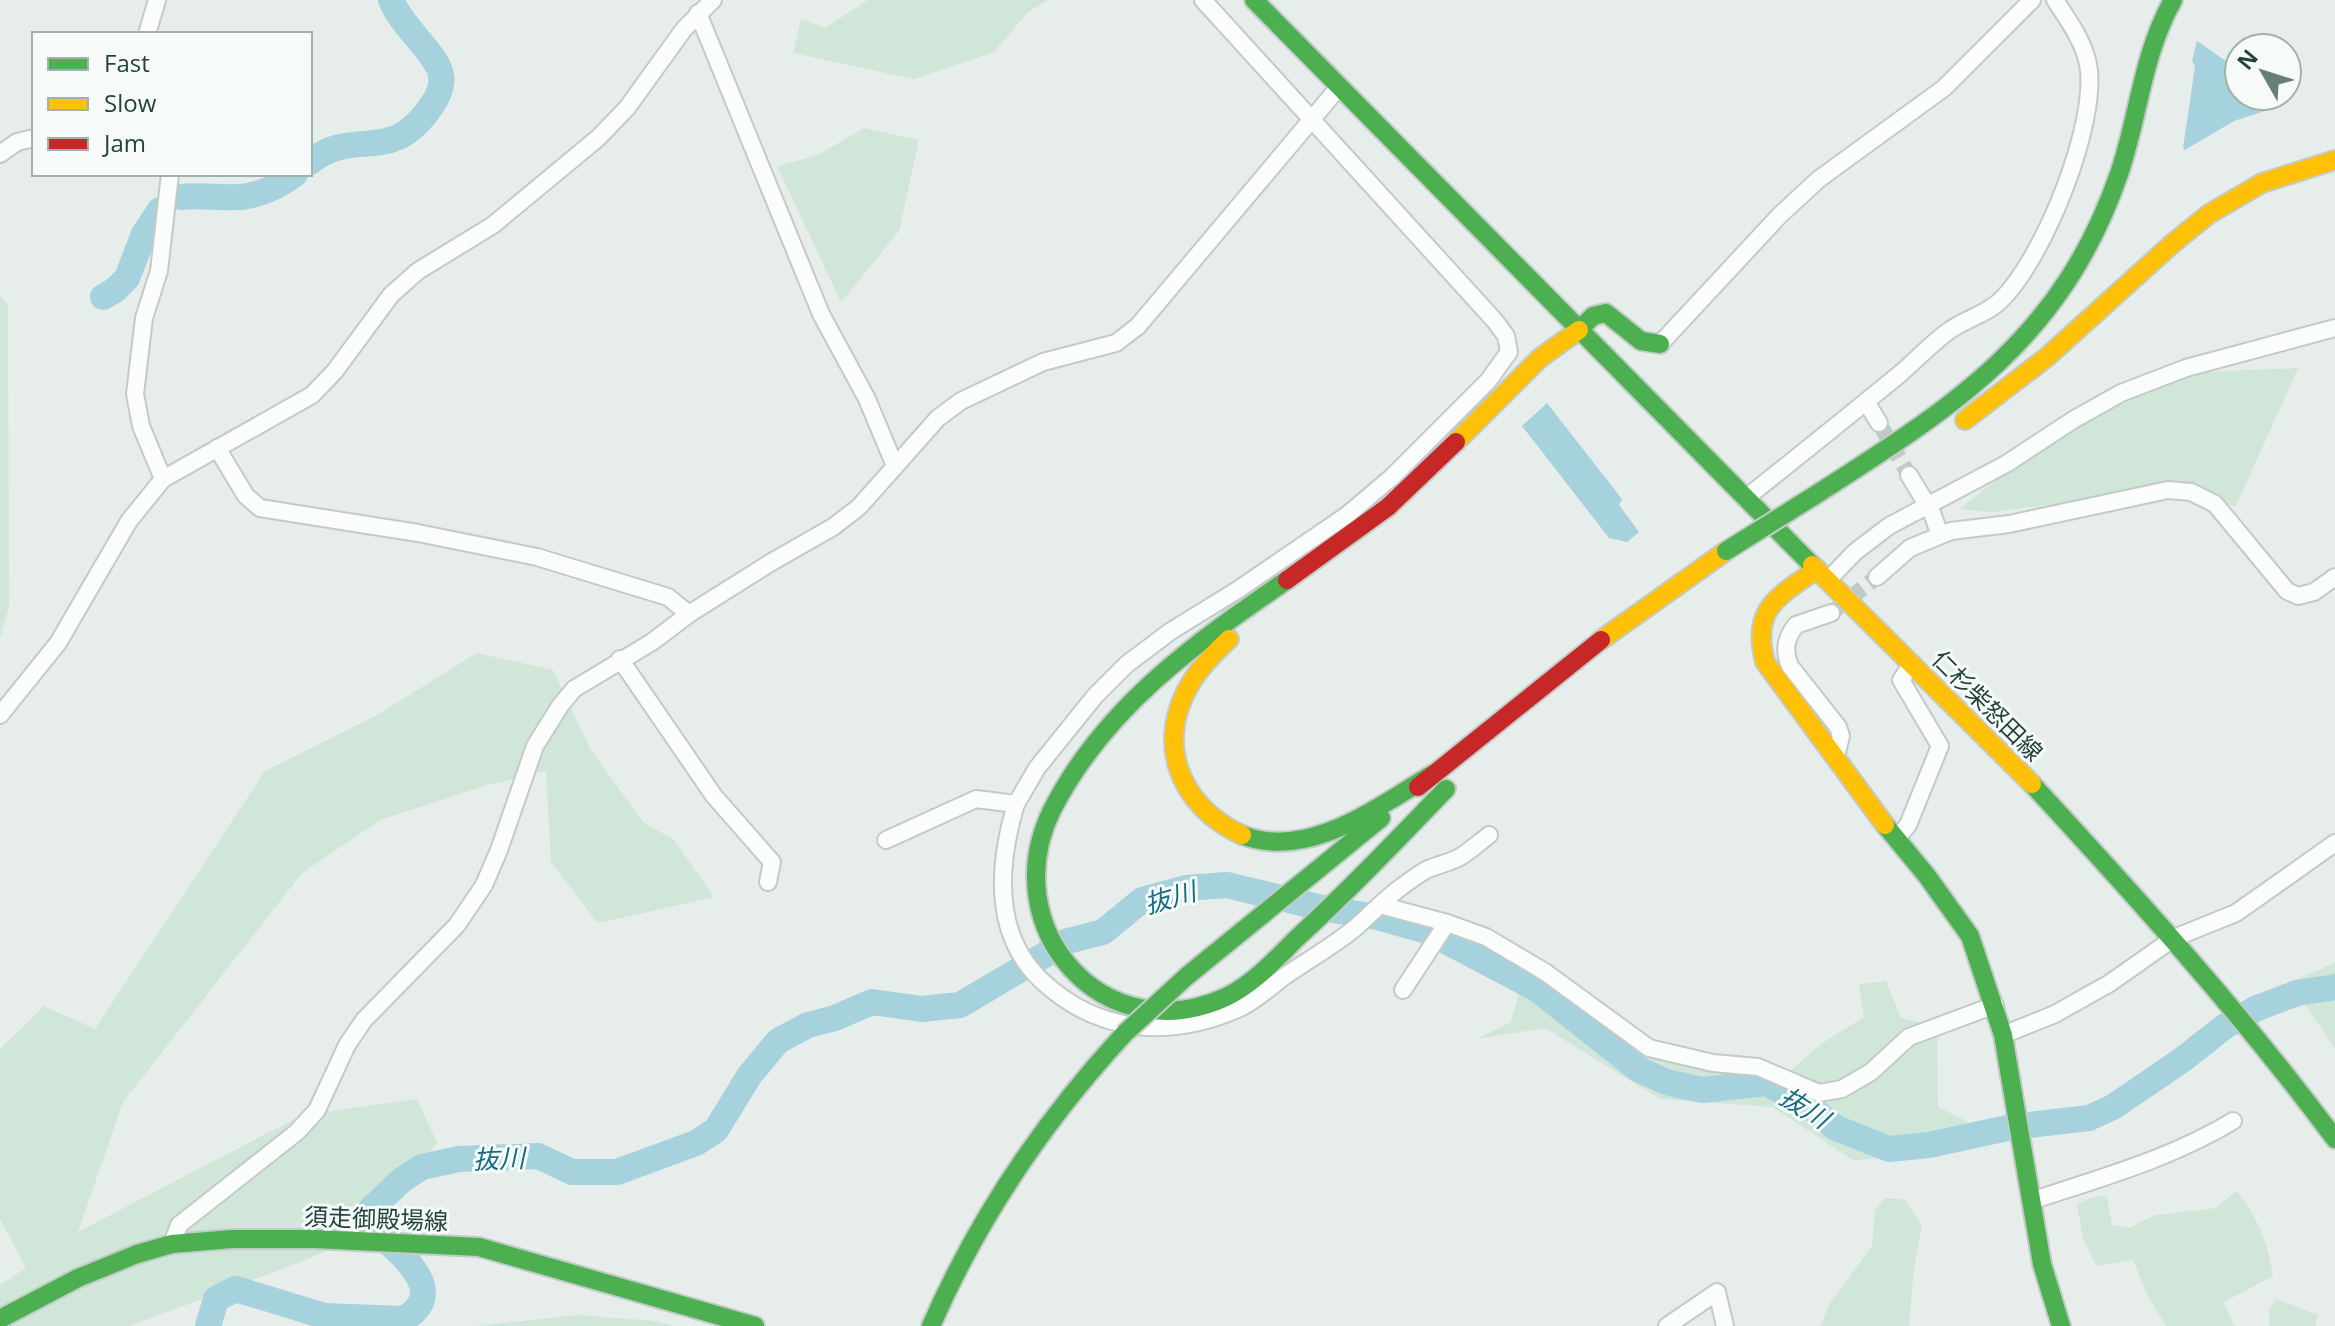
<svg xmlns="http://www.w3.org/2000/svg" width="2335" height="1326" viewBox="0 0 2335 1326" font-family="'Open Sans','Noto Sans JP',sans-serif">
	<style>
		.green { fill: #cfe6d8 }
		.water { fill: #a5d2dd }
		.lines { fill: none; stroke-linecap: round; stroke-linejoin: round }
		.river { stroke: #a5d2dd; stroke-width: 26 }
		.street-tunnel { stroke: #c0cbc7; stroke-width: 16; stroke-dasharray: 16 8; stroke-linecap: butt }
		.street-casing { stroke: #c4cac8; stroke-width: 20 }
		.fast-casing { stroke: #c2cbc8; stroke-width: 22 }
		.slow-casing { stroke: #c2cbc8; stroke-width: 22 }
		.jam-casing { stroke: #c2cbc8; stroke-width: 22 }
		.street { stroke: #fbfcfc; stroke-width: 16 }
		.fast { stroke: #4caf50; stroke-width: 18 }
		.slow { stroke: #ffc107; stroke-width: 18 }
		.jam { stroke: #c62828; stroke-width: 18 }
		.fast-bridge-casing { stroke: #c2ccc9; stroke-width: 22; stroke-linecap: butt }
		.fast-bridge { stroke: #4caf50; stroke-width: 18 }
		.labels { text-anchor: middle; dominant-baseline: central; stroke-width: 6; stroke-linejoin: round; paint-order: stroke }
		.street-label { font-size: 24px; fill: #22433c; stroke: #f6fbf9 }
		.water-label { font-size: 26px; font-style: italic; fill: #176b84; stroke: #f6fbf9 }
	</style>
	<rect width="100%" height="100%" fill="#e7edea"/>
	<!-- green -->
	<g class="green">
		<path d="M 868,0 L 1048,0 L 1028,12 L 994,52 L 914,79 L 793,53 L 801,19 L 825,28 Z"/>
		<path d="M 864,128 L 919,140 L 899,231 L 841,302 L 777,166 L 818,155 Z"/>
		<path d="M 0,296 L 8,305 L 9,606 L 0,639 Z"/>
		<path d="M 2298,368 L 2236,506 L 2168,490 L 1993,512 L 1959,509 L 2067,426 L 2197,372 Z"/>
		<path d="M 477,653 L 553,670 L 591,750 L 643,822 L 674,840 L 714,897 L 598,923 L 551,862 L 546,771 L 484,786 L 380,820 L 302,873 L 123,1102 L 78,1232 L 302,1115 L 417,1099 L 437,1143 L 369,1230 L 306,1260 L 129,1326 L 0,1326 L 0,1285 L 26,1268 L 0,1219 L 0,1049 L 44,1006 L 95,1029 L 265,771 L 377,715 Z"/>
		<path d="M 2335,963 L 2335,1049 L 2290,982 Z"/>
		<path d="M 1524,974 L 1568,988 L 1655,1041 L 1790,1071 L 1821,1044 L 1864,1017 L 1859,984 L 1886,981 L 1901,1018 L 1937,1027 L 1938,1107 L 1968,1122 L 1939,1149 L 1854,1161 L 1773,1107 L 1660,1099 L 1545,1028 L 1477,1039 L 1511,1022 Z"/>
		<path d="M 2236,1191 C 2258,1217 2268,1243 2273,1276 L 2224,1302 L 2234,1326 L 2166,1326 L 2147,1294 L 2133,1260 L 2096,1266 L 2083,1239 L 2077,1204 L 2097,1196 L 2107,1197 L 2112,1225 L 2129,1228 L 2155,1215 L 2216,1208 Z"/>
		<path d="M 1885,1198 L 1904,1199 L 1922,1225 L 1914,1268 L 1909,1326 L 1820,1326 L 1829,1305 L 1872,1246 L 1875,1210 Z"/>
		<path d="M 2276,1299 L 2318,1315 L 2315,1326 L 2269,1326 L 2269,1310 Z"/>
		<path d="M 577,1315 L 656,1321 L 672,1326 L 475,1326 Z"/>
	</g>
	<!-- water -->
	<g class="water">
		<path d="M 2197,41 L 2239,70 L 2239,96 L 2281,98 L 2280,106 L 2234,121 L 2185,150 L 2183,148 L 2195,66 L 2192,61 Z"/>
		<path d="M 1547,403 L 1622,499 L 1619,505 L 1639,532 L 1627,542 L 1609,538 L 1522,426 Z"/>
	</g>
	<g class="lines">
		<!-- river -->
		<g class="river">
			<path d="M 310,162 C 356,125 390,168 432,105 C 439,95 444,84 440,71 C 432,49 402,27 391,0"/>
			<path d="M 181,197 C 203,194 229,200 247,196 C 264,193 282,184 295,174"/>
			<path d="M 103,297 L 115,290 L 127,278 L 144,234 L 160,210"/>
			<path d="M 208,1326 L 216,1299 L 236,1289 L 324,1316 L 404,1319 C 454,1290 392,1247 368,1224 L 371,1209 L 403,1179 L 422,1167 L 459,1159 L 538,1156 L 572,1172 L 617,1172 L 696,1143 L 716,1130 L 749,1076 L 778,1041 L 808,1025 L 835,1018 L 872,1002 L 922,1009 L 960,1005 L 1068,941 L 1103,932 L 1142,900 L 1186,888 L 1227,885 L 1326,909 L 1377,917 L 1427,931 L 1537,989 L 1638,1069 L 1666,1082 L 1702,1090 L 1766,1083 L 1806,1104 L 1836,1128 L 1889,1149 L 1929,1145 L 2012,1127 L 2089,1118 L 2113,1107 L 2182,1060 L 2224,1027 L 2255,1009 L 2297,993 L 2335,987"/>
		</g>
		<!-- street-tunnel -->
		<g class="street-tunnel">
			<path d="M 1879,423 L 1909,475"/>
			<path d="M 1831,613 L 1877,577"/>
		</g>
		<!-- street casing -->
		<g class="street-casing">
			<g id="street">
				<path d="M 698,13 L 821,314 L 867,399 L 895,466"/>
				<path d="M 147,34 L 157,0"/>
				<path d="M 0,154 L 17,142 L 34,138"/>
				<path d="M 1660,344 L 1780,215 L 1819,179 L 1944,88 L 2032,0"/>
				<path d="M 1866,402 L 1879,423"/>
				<path d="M 217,448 L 246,496 L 260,508 L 418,533 L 537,557 L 668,597 L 689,614"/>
				<path d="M 1909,475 L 1932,513 L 1940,535"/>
				<path d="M 163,479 L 141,426 L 135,394 L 144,318 L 159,271 L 170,174"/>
				<path d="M 1745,499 C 1797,457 1849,416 1901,373 C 1916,360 1930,345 1946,333 C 1963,319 1987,315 2002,299 C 2044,257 2099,122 2088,64 C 2083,40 2068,20 2055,0"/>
				<path d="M 1877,577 L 1910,548 L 1951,531 L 2009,524 L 2168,490 L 2191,492 L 2215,504 L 2287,591 L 2298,596 L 2314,592 L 2335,577"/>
				<path d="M 1828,580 L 1855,552 L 1889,526 L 2006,464 L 2073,420 L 2121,393 L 2186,368 L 2335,328"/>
				<path d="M 1831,613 L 1796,625 C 1786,638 1783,650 1790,666 L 1838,727 L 1841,736 L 1836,756"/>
				<path d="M 620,659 L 714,796 L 772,862 L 768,882"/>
				<path d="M 0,715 L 58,643 L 129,521 L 163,479 L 312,395 L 335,371 L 391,295 L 418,271 L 493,225 L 598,138 L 627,108 L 684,29 L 713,0"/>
				<path d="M 1016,804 C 998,864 992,934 1042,981 C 1099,1034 1171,1039 1240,1008 C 1257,1000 1270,987 1285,976 C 1308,960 1333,946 1355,928 C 1369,916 1382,902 1396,891 C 1405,884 1416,876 1426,870 C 1437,865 1449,863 1460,857 C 1470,851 1480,842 1489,835"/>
				<path d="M 1896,839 L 1908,825 L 1940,746 L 1901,680 L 1912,663"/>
				<path d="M 886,840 L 976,799 L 1016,804 L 1037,768 L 1095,696 L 1127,664 L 1171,631 L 1239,589 L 1347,515 L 1392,477 L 1488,381 L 1509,352 L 1506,336 L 1495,321 L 1203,0"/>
				<path d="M 1380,905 L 1447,923 L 1486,937 L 1545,972 L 1649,1048 L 1713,1063 L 1758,1067 L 1819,1093 L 1842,1089 L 1871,1072 L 1909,1037 L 1995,1005"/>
				<path d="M 1403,990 L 1447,923"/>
				<path d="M 2003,1035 L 2055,1014 L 2110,983 L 2174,938 L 2236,913 L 2335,843"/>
				<path d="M 2031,1201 C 2100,1178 2170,1159 2233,1121"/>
				<path d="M 172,1244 L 179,1225 L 297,1132 L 317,1110 L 347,1045 L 364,1020 L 457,925 L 484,885 L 499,850 L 535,746 L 560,706 L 574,689 L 652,642 L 689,614 L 770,563 L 833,527 L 859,507 L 938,418 L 961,401 L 1043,362 L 1116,343 L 1138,326 L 1339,87"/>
				<path d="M 1667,1326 L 1717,1292 L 1725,1326"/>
			</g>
		</g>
		<!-- fast casing -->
		<g class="fast-casing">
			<g id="fast">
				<path d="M 1254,0 L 1812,565"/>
				<path d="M 1579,330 L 1593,316 L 1606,313 L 1641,341 L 1660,344"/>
				<path d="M 1817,494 C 1956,405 2062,338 2119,174 C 2139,116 2142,55 2173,0"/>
				<path d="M 1287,580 C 1195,643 1104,708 1052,810 C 994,928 1104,1053 1226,997 C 1253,984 1275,960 1296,939 C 1348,891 1397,840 1446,789"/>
				<path d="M 2032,784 C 2138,899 2242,1014 2335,1139"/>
				<path d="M 1885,825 L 1927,876 L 1970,936 L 2003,1035 L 2042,1264 L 2061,1326"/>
				<path d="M 1242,835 C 1309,861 1378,806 1433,774"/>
				<path d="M 1187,976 L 1381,818"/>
				<path d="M 0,1319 L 78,1278 L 137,1254 L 172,1244 L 232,1239 L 314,1239 L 479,1247 L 755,1326"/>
				<path d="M 931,1326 C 979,1216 1043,1122 1124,1034"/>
			</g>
		</g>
		<!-- slow casing -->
		<g class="slow-casing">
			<g id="slow">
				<path d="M 1965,420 L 2047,357 L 2172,244 L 2209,214 L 2262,183 L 2335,160"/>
				<path d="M 1456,442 L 1540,358 L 1579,330"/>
				<path d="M 1812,565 L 2032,784"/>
				<path d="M 1817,569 C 1778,597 1751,608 1765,662 L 1885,825"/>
				<path d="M 1229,639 C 1215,652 1202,665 1192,681 C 1154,742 1179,806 1242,835"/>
				<path d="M 1601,640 L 1726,551"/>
			</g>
		</g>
		<!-- jam casing -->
		<g class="jam-casing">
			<g id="jam">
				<path d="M 1287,580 L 1388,507 L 1456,442"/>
				<path d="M 1418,787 L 1601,640"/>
			</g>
		</g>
		<!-- street -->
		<use href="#street" class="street"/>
		<!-- fast -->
		<use href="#fast" class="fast"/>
		<!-- slow -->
		<use href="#slow" class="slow"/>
		<!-- jam -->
		<use href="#jam" class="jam"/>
		<!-- fast-bridge casing -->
		<g class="fast-bridge-casing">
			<g id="fast-bridge">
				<path d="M 1726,551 L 1817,494"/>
				<path d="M 1124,1034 L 1187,976"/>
			</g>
		</g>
		<!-- fast-bridge -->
		<use href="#fast-bridge" class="fast-bridge"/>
	</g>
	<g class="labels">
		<!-- street labels -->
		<g class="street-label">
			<text transform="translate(1988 705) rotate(45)">仁杉柴怒田線</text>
			<text transform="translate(376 1218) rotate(2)">須走御殿場線</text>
		</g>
		<!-- water labels -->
		<g class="water-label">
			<text transform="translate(1170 897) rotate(-16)">抜川</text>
			<text transform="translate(1805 1107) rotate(32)">抜川</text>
			<text transform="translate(499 1158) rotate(-2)">抜川</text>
		</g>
	</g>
	<!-- legend -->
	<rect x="32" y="32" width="280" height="144" fill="#f6fbf9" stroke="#a1b1ad" stroke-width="2"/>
	<rect x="48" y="58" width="40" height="12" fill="#4caf50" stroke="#a1b1ad" stroke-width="2"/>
	<text x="104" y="72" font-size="24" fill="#22433c">Fast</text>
	<rect x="48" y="98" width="40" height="12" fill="#ffc107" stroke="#a1b1ad" stroke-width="2"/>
	<text x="104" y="112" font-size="24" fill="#22433c">Slow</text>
	<rect x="48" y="138" width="40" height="12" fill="#c62828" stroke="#a1b1ad" stroke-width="2"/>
	<text x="104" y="152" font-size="24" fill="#22433c">Jam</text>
	<!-- north arrow -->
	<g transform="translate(2263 72) rotate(309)"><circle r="38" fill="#f6fbf9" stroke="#a1b1ad" stroke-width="2"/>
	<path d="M0-6L14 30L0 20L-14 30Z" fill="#677e79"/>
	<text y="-12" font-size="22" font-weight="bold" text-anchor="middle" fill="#22433c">N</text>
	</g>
</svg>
